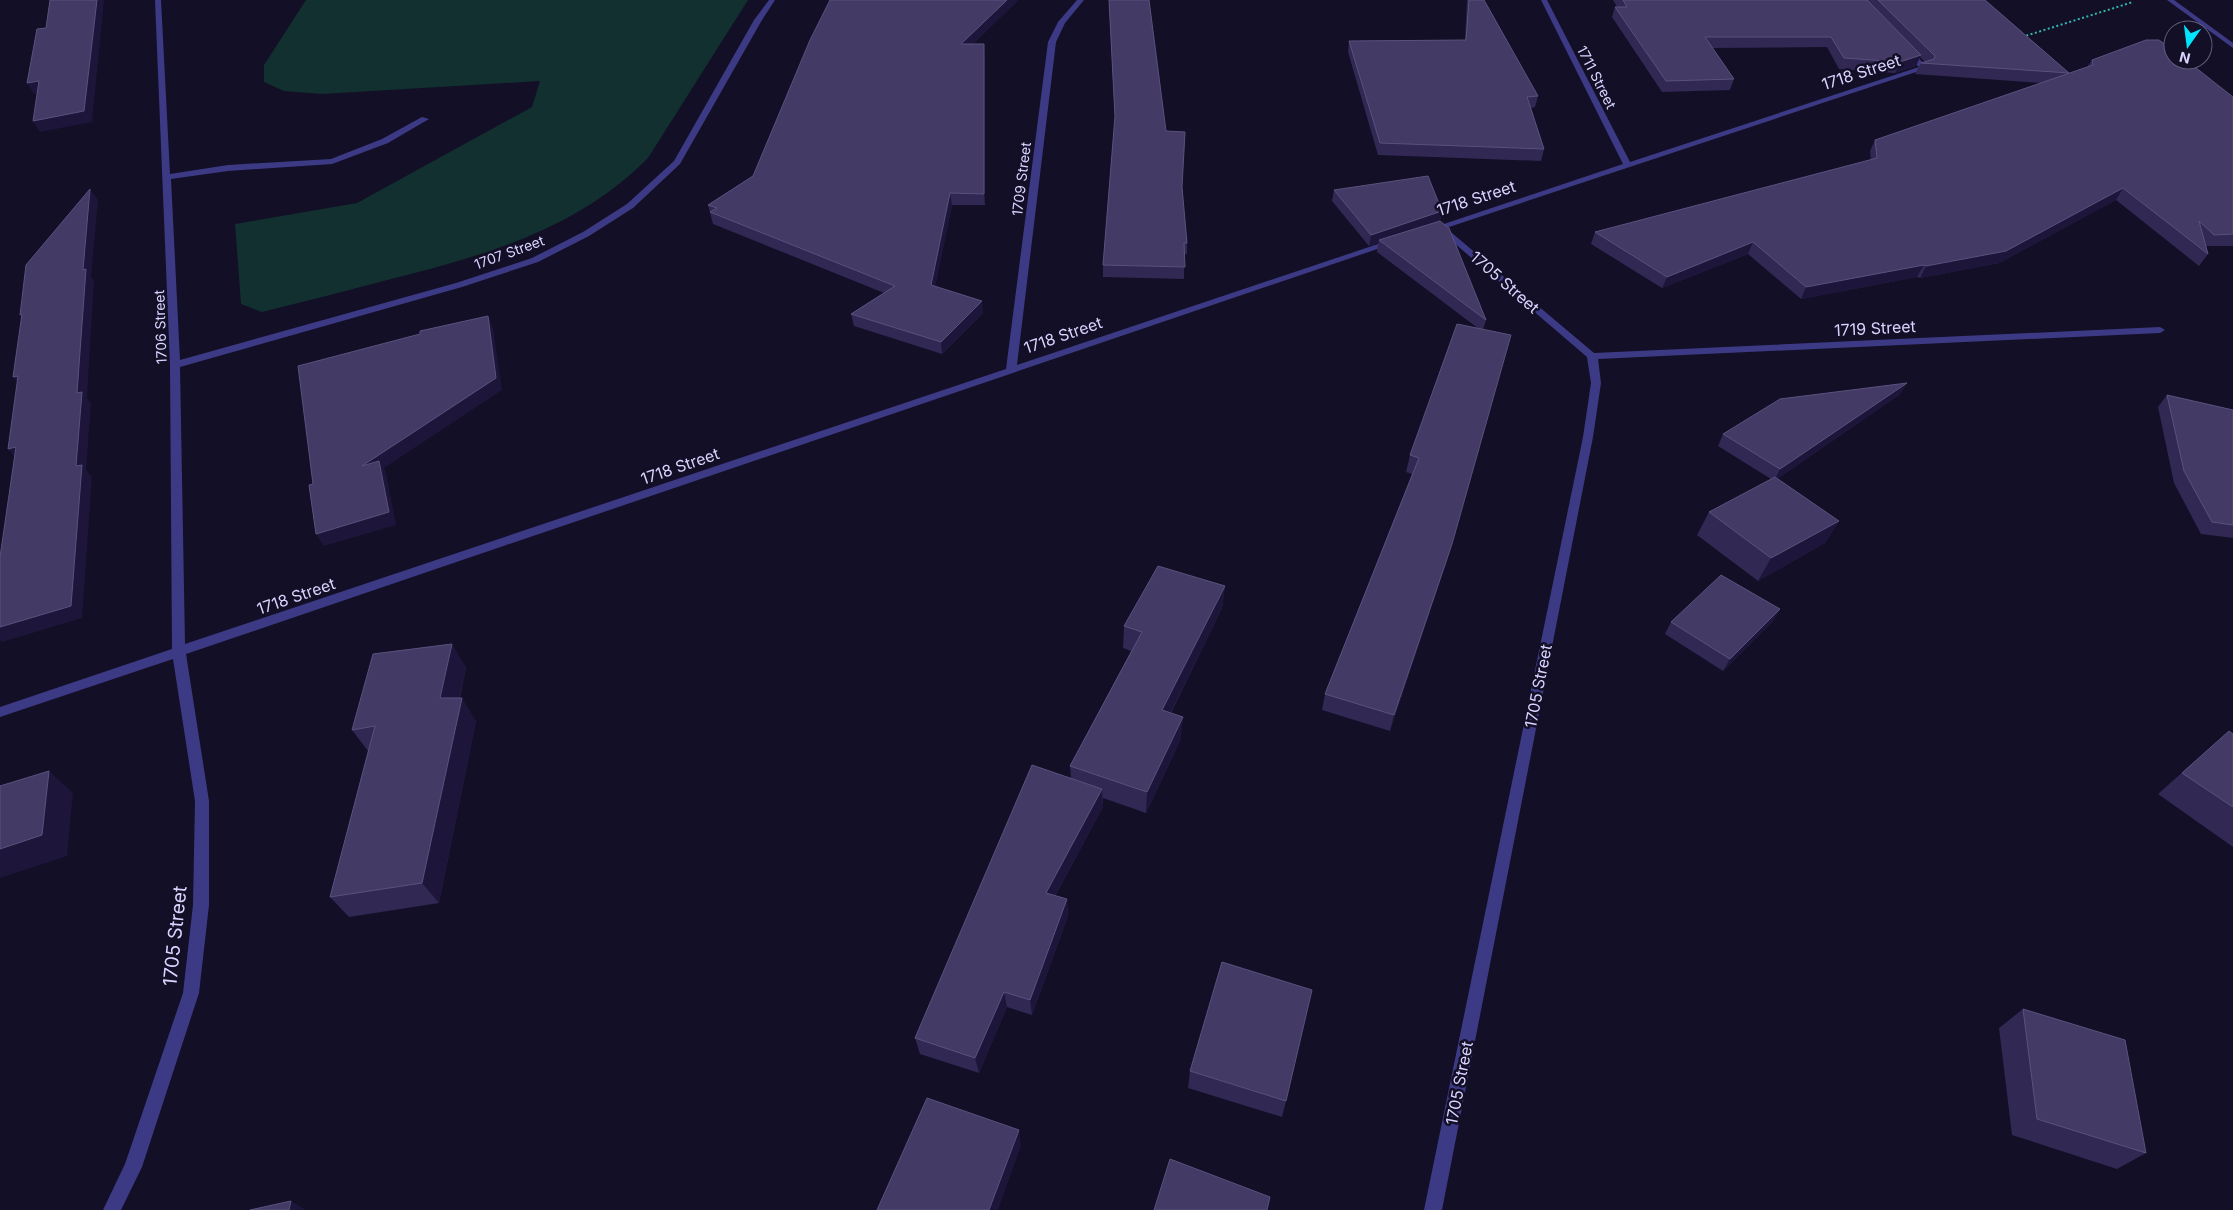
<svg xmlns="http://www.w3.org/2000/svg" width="2233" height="1210" viewBox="0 0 2233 1210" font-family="Inter,sans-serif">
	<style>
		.green { fill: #12302f }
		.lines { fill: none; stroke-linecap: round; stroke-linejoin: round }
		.path { stroke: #2fb8b0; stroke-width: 2; stroke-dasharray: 2 2.5; stroke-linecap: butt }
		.minor { fill: #3d3a85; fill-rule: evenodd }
		.wall { fill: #312854 }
		.shaded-wall { fill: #1d163a }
		.building { fill: #433a66; stroke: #5a527e }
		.labels { text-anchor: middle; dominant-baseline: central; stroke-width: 5; stroke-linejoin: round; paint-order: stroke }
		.far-street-label { font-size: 14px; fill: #d9d4ff; stroke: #130f26 }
		.street-label { font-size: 16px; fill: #d9d4ff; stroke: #130f26 }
		.near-street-label { font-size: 19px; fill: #d9d4ff; stroke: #130f26 }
	</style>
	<rect width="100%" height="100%" fill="#130f26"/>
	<!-- green -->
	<path class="green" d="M 306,0 L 748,0 L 648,158 C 579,228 487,255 395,278 C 350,290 306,301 262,312 L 241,304 L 235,224 L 357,203 L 532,107 L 540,81 L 322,94 L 284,91 L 264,82 L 264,65 Z"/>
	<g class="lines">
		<!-- path -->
		<path class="path" d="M 2022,37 L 2133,2"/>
		<!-- minor -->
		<g class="minor">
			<path d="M 155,0 L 161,0 L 170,174 L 228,165 L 331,159 L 382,139 L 422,117 L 429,119 L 388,143 L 332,164 L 228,171 L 171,179 L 180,360 L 456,283 L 532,258 L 583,232 L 627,204 L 674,161 L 754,20 L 769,0 L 775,0 L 762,20 L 680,164 L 633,208 L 589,236 L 538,262 L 462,287 L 180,367 L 185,644 L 1006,369 L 1048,42 L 1058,22 L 1077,0 L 1084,0 L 1065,23 L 1056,42 L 1017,365 L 1390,240 L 1393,239 L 1398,242 L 186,654 L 209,801 L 209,905 L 199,993 L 142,1167 L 121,1210 L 103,1210 L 125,1164 L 183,993 L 193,905 L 195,801 L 173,659 L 0,717 L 0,707 L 172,649 L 170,365 Z"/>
			<path d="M 1541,0 L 1547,0 L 1630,162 L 1919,67 L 1904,53 L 1904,49 L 1910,49 L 1928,68 L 1446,228 L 1594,353 L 2160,327 L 2165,330 L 2160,333 L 1598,359 L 1601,383 L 1593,437 L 1442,1210 L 1424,1210 L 1583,437 L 1591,383 L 1587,357 L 1439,230 L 1431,233 L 1426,230 L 1623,164 Z"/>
			<path d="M 2167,0 L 2174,0 L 2233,43 L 2233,48 Z"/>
		</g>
	</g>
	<!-- wall -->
	<g class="wall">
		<path d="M 830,0 L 1018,0 L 973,44 L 985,55 L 985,205 L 952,205 L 935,286 L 983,313 L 942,354 L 854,326 L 851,314 L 884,293 L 713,224 L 708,205 L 753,176 Z"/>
		<path d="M 1109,0 L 1166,131 L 1182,188 L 1187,243 L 1187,254 L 1184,254 L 1184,279 L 1103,277 L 1103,265 L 1115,120 Z"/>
		<path d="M 1467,0 L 1484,0 L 1538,96 L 1535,107 L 1531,108 L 1544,149 L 1541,161 L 1378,155 L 1348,52 L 1349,41 L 1465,40 Z"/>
		<path d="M 1613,0 L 1985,0 L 2069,73 L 2087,67 L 2092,60 L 2233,97 L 2233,246 L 2206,246 L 2208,254 L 2199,266 L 2116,200 L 1999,263 L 1920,278 L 1917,277 L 1801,299 L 1748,254 L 1662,288 L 1591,244 L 1595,232 L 1871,160 L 1870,151 L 1875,140 L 2042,83 L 1915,74 L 1921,63 L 1925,62 L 1920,57 L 1916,66 L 1895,73 L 1839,69 L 1827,47 L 1712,48 L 1734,79 L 1730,90 L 1662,92 L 1612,17 L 1615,7 L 1617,7 Z"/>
		<path d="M 1334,190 L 1442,211 L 1440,221 L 1486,320 L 1483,330 L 1447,560 L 1390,731 L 1322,710 L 1325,694 L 1412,474 L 1406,472 L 1410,455 L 1479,329 L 1377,252 L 1378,243 L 1369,246 L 1332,201 Z"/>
		<path d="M 1907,383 L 1899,395 L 1777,479 L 1839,521 L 1825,543 L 1758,581 L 1697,535 L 1709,512 L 1771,479 L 1718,446 L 1723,434 Z"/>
		<path d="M 2167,395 L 2233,410 L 2233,538 L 2201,534 L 2174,483 L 2158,407 Z"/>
		<path d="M 1225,586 L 1222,608 L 1171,713 L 1181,739 L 1146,813 L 1103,798 L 1103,807 L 1055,896 L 1067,899 L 1068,916 L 1032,1015 L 1007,1007 L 979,1073 L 920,1054 L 915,1038 L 1071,778 L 1070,766 L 1131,651 L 1123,648 L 1124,626 Z"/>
		<path d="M 1780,609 L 1773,621 L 1723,671 L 1665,634 L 1671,622 Z"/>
		<path d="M 466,667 L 460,698 L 476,721 L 439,903 L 349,917 L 330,897 L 368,751 L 352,730 Z"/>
		<path d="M 2229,731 L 2233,734 L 2233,847 L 2158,794 Z"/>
		<path d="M 2023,1009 L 2146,1153 L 2117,1169 L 2012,1135 L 1999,1028 Z"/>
		<path d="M 1190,1071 L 1286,1101 L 1282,1117 L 1188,1088 Z"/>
	</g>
	<!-- shaded-wall -->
	<g class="shaded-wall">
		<path d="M 97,0 L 104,0 L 92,122 L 40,132 L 33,121 Z"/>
		<path d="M 1007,0 L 1018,0 L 962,55 L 961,44 Z"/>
		<path d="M 984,44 L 985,55 L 985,205 L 984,194 Z"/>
		<path d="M 1921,55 L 1916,66 L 1895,73 L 1900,62 Z"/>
		<path d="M 39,81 L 46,92 L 34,94 L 27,83 Z"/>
		<path d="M 2123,188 L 2116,200 L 1999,263 L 1920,278 L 1926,266 Z"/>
		<path d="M 90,189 L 98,200 L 91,277 L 94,281 L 87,398 L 91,404 L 86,470 L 92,477 L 82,618 L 2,642 L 0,640 L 0,627 L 76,466 L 77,393 L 83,270 Z"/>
		<path d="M 950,193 L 952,205 L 933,296 L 931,285 Z"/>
		<path d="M 1442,211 L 1439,223 L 1379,240 L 1378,243 L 1369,246 L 1371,235 Z"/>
		<path d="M 1753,242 L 1748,254 L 1662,288 L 1667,277 Z"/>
		<path d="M 1924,265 L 1917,277 L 1801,299 L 1806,287 Z"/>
		<path d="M 982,301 L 983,313 L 942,354 L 941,342 Z"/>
		<path d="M 488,316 L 493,328 L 502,390 L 384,468 L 386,473 L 396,525 L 324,546 L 316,534 L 362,466 Z"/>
		<path d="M 18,376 L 23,389 L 13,377 Z"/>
		<path d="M 1907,383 L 1899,395 L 1774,481 L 1780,469 Z"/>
		<path d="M 16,447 L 18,461 L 8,449 Z"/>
		<path d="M 1839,521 L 1825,543 L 1758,581 L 1771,558 Z"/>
		<path d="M 1452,544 L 1447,560 L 1390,731 L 1394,715 Z"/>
		<path d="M 1225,586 L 1222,608 L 1161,732 L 1162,710 Z"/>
		<path d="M 1780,609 L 1773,621 L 1723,671 L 1730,659 Z"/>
		<path d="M 452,644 L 466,667 L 455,720 L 440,698 Z"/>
		<path d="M 462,698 L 476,721 L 439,903 L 422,883 Z"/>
		<path d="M 1183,717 L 1181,739 L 1146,813 L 1147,792 Z"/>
		<path d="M 49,771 L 73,793 L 67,856 L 0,878 L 0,849 Z"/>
		<path d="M 1102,789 L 1103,807 L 1047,910 L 1046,893 Z"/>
		<path d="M 1067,899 L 1068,916 L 1032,1015 L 1030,1000 Z"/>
		<path d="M 1004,992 L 1007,1007 L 979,1073 L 975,1058 Z"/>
		<path d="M 1019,1130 L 1021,1146 L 998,1210 L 989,1210 Z"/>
		<path d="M 291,1201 L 304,1209 L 304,1210 L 289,1210 Z"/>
	</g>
	<!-- building -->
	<g class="building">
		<path d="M 50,0 L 97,0 L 84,111 L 33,121 L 39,81 L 27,83 L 37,29 L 46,28 Z"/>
		<path d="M 830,0 L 1007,0 L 961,44 L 984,44 L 984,194 L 950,193 L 931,285 L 982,301 L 941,342 L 851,314 L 895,286 L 710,212 L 717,208 L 708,205 L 753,176 L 810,40 Z"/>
		<path d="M 1109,0 L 1149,0 L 1166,131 L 1185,132 L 1182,187 L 1187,243 L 1184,243 L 1185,267 L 1103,265 L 1115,116 Z"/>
		<path d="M 1469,0 L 1484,0 L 1538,96 L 1527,97 L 1544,149 L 1380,143 L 1349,41 L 1466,40 Z"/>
		<path d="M 1623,0 L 1867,0 L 1921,55 L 1900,62 L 1844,58 L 1831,37 L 1705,37 L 1734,79 L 1666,81 L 1615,7 L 1627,7 Z"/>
		<path d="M 1878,0 L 1985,0 L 2069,73 L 1921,63 L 1934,59 L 1935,56 Z"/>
		<path d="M 2146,40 L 2159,40 L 2173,50 L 2173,60 L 2186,60 L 2233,97 L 2233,234 L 2214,235 L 2199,221 L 2208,254 L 2123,188 L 2006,251 L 1926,266 L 1924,265 L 1806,287 L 1753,242 L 1667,277 L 1595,232 L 1877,158 L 1875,140 L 2093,65 L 2092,60 Z"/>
		<path d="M 1428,176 L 1442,211 L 1371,235 L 1334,190 Z"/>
		<path d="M 90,189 L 83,270 L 86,269 L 77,393 L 82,392 L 76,466 L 82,465 L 71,606 L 0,627 L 0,557 L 16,447 L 8,449 L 18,376 L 13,377 L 22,314 L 20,315 L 26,265 Z"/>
		<path d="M 1440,221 L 1449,228 L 1486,320 L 1379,240 Z"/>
		<path d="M 488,316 L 496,378 L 362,466 L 379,461 L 389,512 L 316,534 L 309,485 L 313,484 L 298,366 L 420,334 L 420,331 Z"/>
		<path d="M 1457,324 L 1511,335 L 1452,544 L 1394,715 L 1325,694 L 1419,458 L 1410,455 Z"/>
		<path d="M 1907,383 L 1780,469 L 1723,434 L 1780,399 Z"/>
		<path d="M 2167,395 L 2233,410 L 2233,525 L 2212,522 L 2184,471 Z"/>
		<path d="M 1775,477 L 1839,521 L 1771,558 L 1709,512 Z"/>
		<path d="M 1158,566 L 1225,586 L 1162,710 L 1183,717 L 1147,792 L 1070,766 L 1142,632 L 1124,626 Z"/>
		<path d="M 1721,575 L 1780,609 L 1730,659 L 1671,622 Z"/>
		<path d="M 452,644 L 440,698 L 462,698 L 422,883 L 330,897 L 375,726 L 352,730 L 373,654 Z"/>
		<path d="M 2229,731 L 2233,734 L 2233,807 L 2182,773 Z"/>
		<path d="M 1032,765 L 1102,789 L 1046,893 L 1067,899 L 1030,1000 L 1004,992 L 975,1058 L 915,1038 Z"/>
		<path d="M 49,771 L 42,835 L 0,849 L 0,786 Z"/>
		<path d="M 1222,962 L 1312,990 L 1286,1101 L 1190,1071 Z"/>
		<path d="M 2023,1009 L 2125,1040 L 2146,1153 L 2037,1119 Z"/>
		<path d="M 927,1098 L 1019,1130 L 989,1210 L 877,1210 Z"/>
		<path d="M 1170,1159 L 1270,1197 L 1267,1210 L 1154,1210 Z"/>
		<path d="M 291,1201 L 289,1210 L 250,1210 Z"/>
	</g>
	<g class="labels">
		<!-- far-street labels -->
		<g class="far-street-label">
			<text transform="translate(1597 77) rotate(63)">1711 Street</text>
			<text transform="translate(1021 179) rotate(-83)">1709 Street</text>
			<text transform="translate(509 252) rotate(-20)">1707 Street</text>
			<text transform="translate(160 327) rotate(-92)">1706 Street</text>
		</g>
		<!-- street labels -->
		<g class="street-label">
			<text transform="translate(1861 72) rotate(-18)">1718 Street</text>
			<text transform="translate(1476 198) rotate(-18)">1718 Street</text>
			<text transform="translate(1505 282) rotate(41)">1705 Street</text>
			<text transform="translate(1875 328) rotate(-3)">1719 Street</text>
			<text transform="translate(1063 335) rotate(-19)">1718 Street</text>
			<text transform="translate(680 466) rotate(-19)">1718 Street</text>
			<text transform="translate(296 596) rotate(-19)">1718 Street</text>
			<text transform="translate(1538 686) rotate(-79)">1705 Street</text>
			<text transform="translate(1459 1083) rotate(-79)">1705 Street</text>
		</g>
		<!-- near-street labels -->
		<g class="near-street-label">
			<text transform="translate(175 936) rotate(-84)">1705 Street</text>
		</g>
	</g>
	<!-- north arrow -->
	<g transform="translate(2188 45) rotate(194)"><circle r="24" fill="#130f26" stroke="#625e7d"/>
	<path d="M0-4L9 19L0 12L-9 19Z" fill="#00e5ff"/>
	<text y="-8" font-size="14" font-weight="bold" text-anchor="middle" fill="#d9d4ff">N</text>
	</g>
</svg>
